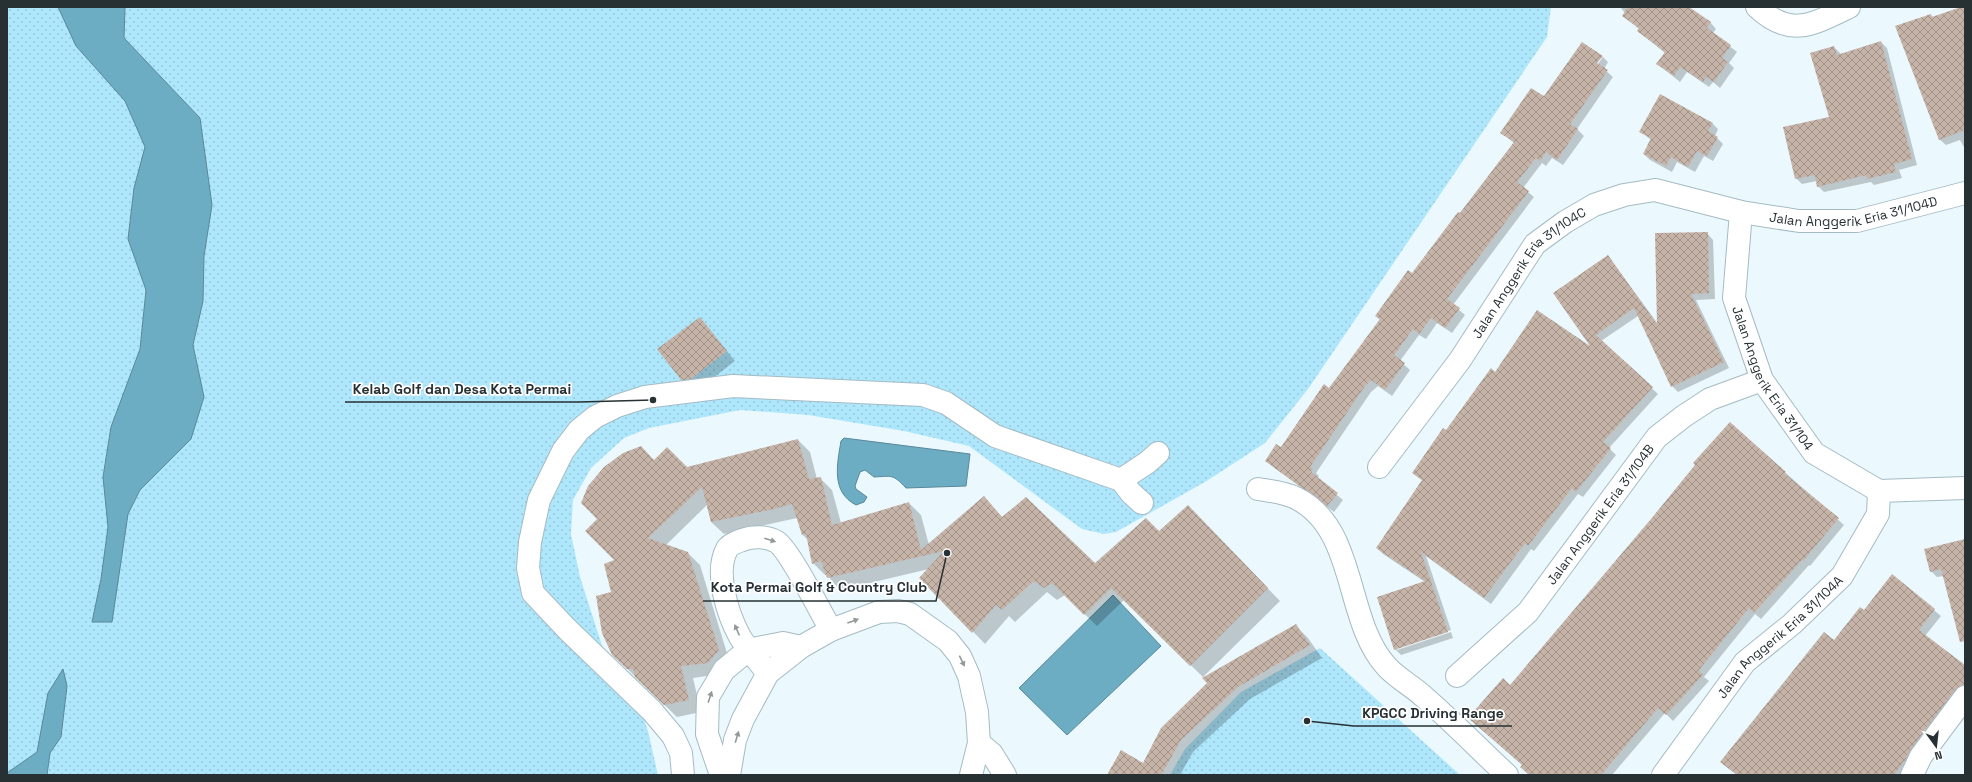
<svg xmlns="http://www.w3.org/2000/svg" width="1972" height="782" viewBox="0 0 1972 782" font-family="'Space Grotesk',sans-serif">
	<style>
		.grass { fill: url(#grass-dots) }
		.water { fill: #6dadc4; stroke: #588898 }
		.shadow { fill: #0003 }
		.building { fill: url(#building-cross-hatch) }
		.lines { fill: none; stroke-linecap: round; stroke-linejoin: round }
		.minor-casing { stroke: #a4bbc4; stroke-width: 24 }
		.minor { stroke: #fff; stroke-width: 22 }
		.oneway { fill: #939899 }
		.labels { text-anchor: middle; dominant-baseline: central; stroke-width: 3.5; stroke-linejoin: round; paint-order: stroke }
		.street-label { font-size: 13px; fill: #273033; stroke: #fff }
		.leader { fill: none; stroke: #273033; stroke-width: 1.5 }
		.callout-dot { fill: #273033; stroke: #fff; stroke-width: 1.5 }
		.callout-label { font-size: 14px; text-anchor: middle; font-weight: bold; fill: #273033; stroke: #fff; stroke-width: 3.5; stroke-linejoin: round; paint-order: stroke }
	</style>
	<defs>
		<pattern id="grass-dots" width="8" height="8" patternUnits="userSpaceOnUse"><rect width="8" height="8" fill="#aee7fc"/><path d="M2 2h.1M6 6h.1" fill="none" stroke="#96c6d8" stroke-width="1.8" stroke-linecap="round"/></pattern>
		<pattern id="building-cross-hatch" width="8" height="8" patternUnits="userSpaceOnUse"><rect width="8" height="8" fill="#c7b4a9"/><path d="M0 0l8 8M0 8l8-8" fill="none" stroke="#a2938a"/></pattern>
	</defs>
	<rect width="100%" height="100%" fill="#ebf9fe"/>
	<!-- grass -->
	<g class="grass">
		<path d="M 7,7 L 1551,7 L 1547,37 L 1308,389 L 1265,443 L 1205,482 L 1116,532 L 1104,534 L 1082,529 L 969,446 L 904,431 L 808,415 L 740,410 L 649,428 L 624,438 L 591,468 L 573,500 L 571,534 L 580,577 L 608,664 L 639,705 L 648,731 L 658,775 L 7,775 Z"/>
		<path d="M 1320,648 L 1460,775 L 1170,775 L 1185,749 L 1241,692 Z"/>
	</g>
	<!-- water -->
	<g class="water">
		<path d="M 58,7 L 125,7 L 124,38 L 200,118 L 212,205 L 204,256 L 203,301 L 193,345 L 204,397 L 191,439 L 140,490 L 128,514 L 112,622 L 92,622 L 101,579 L 108,527 L 103,477 L 111,427 L 140,349 L 146,290 L 128,239 L 134,188 L 145,147 L 125,101 L 76,46 Z"/>
		<path d="M 844,438 L 970,454 L 966,486 L 906,488 C 893,474 892,476 874,477 L 865,470 L 860,472 L 855,486 L 856,489 L 867,497 L 864,502 L 856,505 C 831,492 837,465 841,441 Z"/>
		<path d="M 1113,595 L 1161,646 L 1067,735 L 1019,688 Z"/>
		<path d="M 63,669 L 67,686 L 61,737 L 50,753 L 47,775 L 7,775 L 7,773 L 37,752 L 48,693 Z"/>
	</g>
	<!-- shadow -->
	<g class="shadow">
		<path d="M 1622,7 L 1673,7 L 1710,22 L 1716,29 L 1713,33 L 1737,52 L 1729,63 L 1734,68 L 1720,88 L 1713,82 L 1709,87 L 1687,72 L 1680,82 L 1658,64 L 1665,53 L 1638,31 L 1639,29 L 1623,16 L 1625,13 L 1621,8 Z"/>
		<path d="M 1964,7 L 1965,7 L 1965,149 L 1960,140 L 1946,145 L 1939,139 L 1930,15 L 1933,17 Z"/>
		<path d="M 1881,42 L 1887,48 L 1917,165 L 1899,170 L 1902,178 L 1874,185 L 1871,182 L 1824,192 L 1818,186 L 1817,181 L 1802,184 L 1796,178 L 1830,117 L 1834,47 L 1841,54 Z"/>
		<path d="M 1603,57 L 1608,62 L 1604,69 L 1613,77 L 1577,129 L 1584,136 L 1563,165 L 1552,158 L 1546,166 L 1542,163 L 1523,188 L 1534,197 L 1453,305 L 1465,315 L 1452,333 L 1437,323 L 1426,339 L 1419,335 L 1400,361 L 1410,370 L 1392,396 L 1378,386 L 1371,392 L 1316,473 L 1319,476 L 1317,478 L 1343,500 L 1334,512 L 1266,461 L 1281,449 L 1330,389 L 1380,320 L 1376,316 L 1412,275 L 1514,143 L 1501,132 L 1544,98 L 1594,66 L 1595,68 Z"/>
		<path d="M 1712,123 L 1718,129 L 1715,136 L 1723,144 L 1713,161 L 1704,156 L 1695,172 L 1677,162 L 1672,172 L 1650,160 L 1644,154 L 1651,140 L 1641,132 Z"/>
		<path d="M 1707,233 L 1713,240 L 1715,299 L 1696,300 L 1729,368 L 1678,392 L 1672,386 L 1638,316 L 1601,341 L 1658,394 L 1609,448 L 1616,455 L 1583,497 L 1578,494 L 1534,551 L 1531,549 L 1491,604 L 1426,556 L 1451,630 L 1397,648 L 1397,650 L 1451,632 L 1453,638 L 1401,655 L 1395,649 L 1425,582 L 1383,554 L 1377,548 L 1423,481 L 1413,473 L 1446,431 L 1495,373 L 1594,350 L 1608,256 L 1658,324 Z"/>
		<path d="M 700,318 L 735,361 L 700,388 L 691,389 L 682,379 Z"/>
		<path d="M 1730,423 L 1844,525 L 1810,566 L 1809,565 L 1761,619 L 1755,614 L 1704,677 L 1709,681 L 1673,721 L 1665,713 L 1612,775 L 1530,775 L 1523,766 L 1511,686 L 1652,519 Z"/>
		<path d="M 798,440 L 810,452 L 817,479 L 820,478 L 832,490 L 841,523 L 909,503 L 921,515 L 929,545 L 984,498 L 1003,518 L 1095,565 L 1160,532 L 1200,519 L 1280,601 L 1203,677 L 1124,600 L 1097,626 L 1065,595 L 1057,600 L 1047,592 L 1015,622 L 1009,616 L 985,644 L 921,578 L 929,569 L 840,590 L 827,575 L 825,575 L 813,563 L 808,540 L 803,535 L 797,518 L 724,534 L 711,522 L 707,505 L 666,545 L 688,553 L 700,565 L 730,663 L 720,674 L 693,678 L 701,712 L 677,717 L 613,655 L 612,593 L 615,561 L 654,461 L 687,468 Z"/>
		<path d="M 1965,540 L 1965,640 L 1944,576 L 1937,577 L 1931,571 Z"/>
		<path d="M 1892,576 L 1941,616 L 1925,636 L 1965,666 L 1965,693 L 1905,775 L 1737,775 L 1727,767 L 1834,641 L 1864,611 Z"/>
		<path d="M 1296,626 L 1308,638 L 1322,658 L 1250,699 L 1193,752 L 1180,775 L 1108,775 L 1143,764 Z"/>
	</g>
	<!-- building -->
	<g class="building">
		<path d="M 1628,7 L 1689,7 L 1711,22 L 1707,28 L 1731,45 L 1722,58 L 1728,62 L 1714,82 L 1706,77 L 1703,82 L 1680,67 L 1674,76 L 1656,64 L 1665,52 L 1637,31 L 1639,28 L 1622,16 Z"/>
		<path d="M 1961,7 L 1965,7 L 1965,130 L 1939,140 L 1895,26 L 1931,14 L 1932,17 Z"/>
		<path d="M 1881,41 L 1912,159 L 1894,164 L 1896,172 L 1867,179 L 1866,175 L 1817,187 L 1815,175 L 1795,179 L 1783,127 L 1829,117 L 1810,53 L 1834,46 L 1837,55 Z"/>
		<path d="M 1582,42 L 1603,56 L 1597,63 L 1608,70 L 1570,124 L 1578,129 L 1557,160 L 1546,152 L 1540,161 L 1536,158 L 1517,182 L 1529,191 L 1447,299 L 1460,308 L 1445,328 L 1431,318 L 1419,334 L 1413,329 L 1394,355 L 1405,363 L 1385,390 L 1371,380 L 1365,386 L 1310,467 L 1313,469 L 1311,472 L 1338,493 L 1327,506 L 1265,461 L 1276,444 L 1281,447 L 1324,384 L 1329,388 L 1380,319 L 1375,316 L 1408,270 L 1412,273 L 1458,212 L 1460,213 L 1514,142 L 1500,133 L 1531,88 L 1544,96 Z"/>
		<path d="M 1660,94 L 1713,123 L 1708,131 L 1718,137 L 1707,156 L 1697,151 L 1688,167 L 1671,157 L 1666,166 L 1643,154 L 1651,138 L 1639,132 Z"/>
		<path d="M 1708,232 L 1709,293 L 1691,294 L 1724,362 L 1671,387 L 1634,308 L 1596,335 L 1653,387 L 1603,442 L 1611,448 L 1584,482 L 1576,492 L 1572,488 L 1528,546 L 1525,543 L 1484,598 L 1421,552 L 1448,632 L 1394,650 L 1377,597 L 1425,581 L 1376,548 L 1422,480 L 1412,473 L 1443,428 L 1446,430 L 1491,368 L 1495,372 L 1537,310 L 1590,346 L 1553,293 L 1608,255 L 1657,324 L 1655,233 Z"/>
		<path d="M 700,317 L 727,351 L 691,379 L 681,380 L 657,349 Z"/>
		<path d="M 1730,422 L 1786,472 L 1784,473 L 1839,518 L 1803,561 L 1802,560 L 1754,613 L 1749,608 L 1699,670 L 1703,675 L 1666,715 L 1658,708 L 1601,775 L 1529,775 L 1520,767 L 1522,765 L 1468,718 L 1503,678 L 1510,685 L 1651,519 L 1695,465 L 1693,463 Z"/>
		<path d="M 798,439 L 809,479 L 821,477 L 832,525 L 909,502 L 921,550 L 984,496 L 1002,517 L 1026,497 L 1095,563 L 1146,518 L 1159,531 L 1188,505 L 1268,588 L 1190,666 L 1111,588 L 1084,615 L 1052,583 L 1044,588 L 1034,581 L 1002,610 L 996,605 L 972,633 L 919,578 L 944,551 L 827,578 L 821,561 L 812,564 L 806,534 L 802,535 L 792,504 L 774,509 L 711,522 L 702,487 L 648,538 L 688,552 L 719,650 L 708,663 L 681,666 L 689,700 L 664,705 L 635,677 L 633,669 L 627,669 L 612,655 L 602,633 L 596,596 L 611,592 L 604,564 L 614,560 L 585,531 L 597,519 L 581,503 L 588,486 L 604,467 L 623,453 L 641,446 L 654,460 L 667,447 L 687,467 Z"/>
		<path d="M 1965,539 L 1965,641 L 1960,642 L 1941,569 L 1930,572 L 1924,549 Z"/>
		<path d="M 1892,574 L 1935,609 L 1919,630 L 1965,665 L 1965,683 L 1955,690 L 1911,749 L 1904,762 L 1894,775 L 1737,775 L 1720,762 L 1824,632 L 1834,640 L 1860,607 L 1864,610 Z"/>
		<path d="M 1296,624 L 1310,645 L 1238,687 L 1181,740 L 1162,774 L 1164,775 L 1107,775 L 1121,750 L 1143,763 L 1161,728 L 1207,683 L 1202,678 Z"/>
	</g>
	<g class="lines">
		<!-- minor casing -->
		<g class="minor-casing">
			<g id="minor">
				<path d="M 1757,7 C 1790,38 1812,25 1849,7"/>
				<path id="s1" d="M 1741,212 L 1734,298 L 1762,380 L 1814,453 L 1879,491 L 1965,488"/>
				<path id="s2" d="M 1379,467 L 1460,360 L 1535,244 L 1565,222 L 1594,205 L 1624,195 L 1655,190 L 1741,212 L 1799,221 L 1857,221 L 1965,193"/>
				<path d="M 1121,480 L 1148,462 L 1158,453"/>
				<path d="M 1258,489 C 1270,491 1284,492 1296,498 C 1358,529 1344,621 1387,667 C 1397,678 1412,686 1423,696 C 1452,721 1479,749 1507,775"/>
				<path d="M 768,673 C 758,661 748,650 740,637 C 728,615 714,573 727,549 C 730,544 737,542 742,540 C 753,536 767,536 777,542 C 790,551 821,613 831,630"/>
				<path id="s3" d="M 1457,676 L 1528,612 L 1657,437 L 1684,416 L 1710,399 L 1762,380"/>
				<path d="M 979,743 L 992,754 L 1005,775"/>
				<path d="M 683,775 L 681,753 L 673,736 L 652,711 L 567,629 L 533,593 L 528,568 L 530,542 L 539,500 L 563,451 L 579,430 L 595,417 L 617,406 L 645,397 L 733,386 L 923,395 L 946,403 L 995,436 L 1121,480 L 1131,493 L 1142,503"/>
				<path d="M 721,775 L 707,734 L 708,697 L 724,670 L 748,650 L 783,643 L 801,647"/>
				<path d="M 729,775 L 735,740 L 743,719 L 768,673 L 801,647 L 831,630 L 879,612 L 898,611 L 910,614 L 948,641 L 960,656 L 969,676 L 977,712 L 979,743 L 971,775"/>
				<path id="s4" d="M 1663,775 L 1745,662 L 1792,624 L 1842,576 L 1878,514 L 1879,491"/>
				<path d="M 1912,775 L 1921,756 L 1965,697"/>
			</g>
		</g>
		<!-- minor -->
		<use href="#minor" class="minor"/>
	</g>
	<!-- one-way arrows -->
	<defs><path id="oneway-solid" d="M-6-.8H1V-3.2L6.5 0L1 3.2V.8H-6Z"/></defs>
	<g class="oneway">
		<use href="#oneway-solid" transform="translate(770 540) rotate(17)"/>
		<use href="#oneway-solid" transform="translate(853 621) rotate(-20)"/>
		<use href="#oneway-solid" transform="translate(737 630) rotate(-114)"/>
		<use href="#oneway-solid" transform="translate(962 661) rotate(64)"/>
		<use href="#oneway-solid" transform="translate(710 697) rotate(-72)"/>
		<use href="#oneway-solid" transform="translate(737 737) rotate(-73)"/>
	</g>
	<g class="labels">
		<!-- street labels -->
		<g class="street-label">
			<text stroke="none"><textPath href="#s2" startOffset="609">Jalan Anggerik Eria 31/104D</textPath></text>
			<text stroke="none"><textPath href="#s2" startOffset="247">Jalan Anggerik Eria 31/104C</textPath></text>
			<text stroke="none"><textPath href="#s1" startOffset="176">Jalan Anggerik Eria 31/104</textPath></text>
			<text stroke="none"><textPath href="#s3" startOffset="217">Jalan Anggerik Eria 31/104B</textPath></text>
			<text stroke="none"><textPath href="#s4" startOffset="182">Jalan Anggerik Eria 31/104A</textPath></text>
		</g>
	</g>
	<!-- callouts -->
	<path class="leader" d="M653 400L579 402H345M947 553L936 601H703M1307 721L1354 726H1512"/>
	<g class="callout-dot">
		<circle cx="653" cy="400" r="4"/>
		<circle cx="947" cy="553" r="4"/>
		<circle cx="1307" cy="721" r="4"/>
	</g>
	<g class="callout-label">
		<text x="462" y="394">Kelab Golf dan Desa Kota Permai</text>
		<text x="819" y="592">Kota Permai Golf &amp; Country Club</text>
		<text x="1433" y="718">KPGCC Driving Range</text>
	</g>
	<!-- border -->
	<rect width="1972" height="782" fill="none" stroke="#273033" stroke-width="16"/>
	<!-- north arrow -->
	<g transform="translate(1936 746) rotate(165)" stroke="#ffffff" stroke-width="3" paint-order="stroke">
	<path d="M0-3L7 15L0 10L-7 15Z" fill="#273033"/>
	<text y="-6" font-size="11" font-weight="bold" text-anchor="middle" fill="#273033">N</text>
	</g>
</svg>
